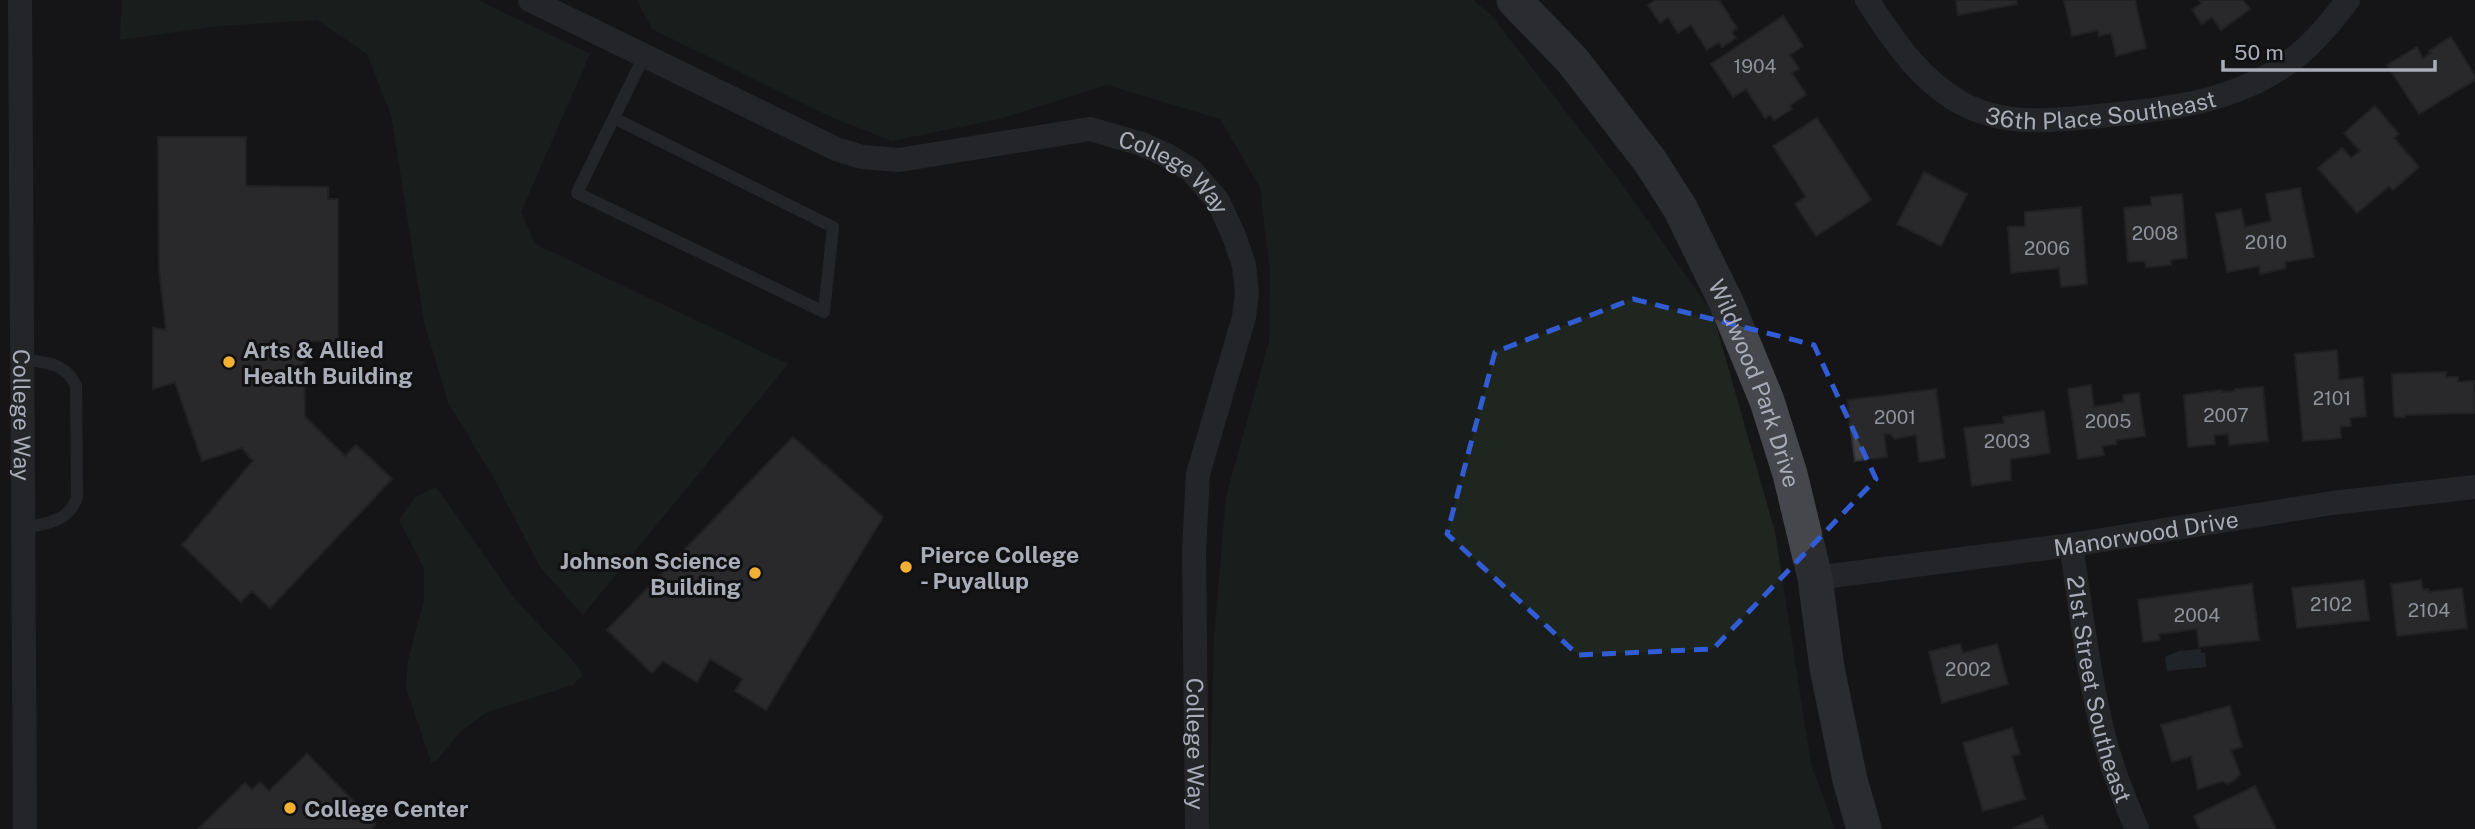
<svg xmlns="http://www.w3.org/2000/svg" width="2475" height="829" viewBox="0 0 2475 829" font-family="'Public Sans',sans-serif">
	<style>
		.green { fill: #1e261f }
		.water { fill: #2c353c }
		.building { fill: #404145; stroke: #303034; stroke-width: 2 }
		.lines { fill: none; stroke-linecap: round; stroke-linejoin: round }
		.lane { stroke: #37383d; stroke-width: 12 }
		.street { stroke: #37383d; stroke-width: 24 }
		.secondary { stroke: #45474d; stroke-width: 35 }
		.marked { fill: none; stroke: #325cd3; stroke-width: 5; stroke-dasharray: 14 9; stroke-linejoin: round }
		.poi-dot { fill: #f2b134; stroke: #111113; stroke-width: 2.5 }
		.labels { text-anchor: middle; dominant-baseline: central; stroke-width: 6; stroke-linejoin: round; paint-order: stroke }
		.number-label { font-size: 19px; fill: #8e929b }
		.street-label { font-size: 23px; fill: #a8adb8; stroke: #111113 }
		.poi-label { font-size: 23px; font-weight: bold; fill: #a8adb8; stroke: #111113; text-anchor: start }
	</style>
	<rect width="100%" height="100%" fill="#161618"/>
	<!-- green -->
	<g class="green">
		<path d="M 122,0 L 478,0 L 590,54 L 521,212 L 535,244 L 788,364 L 583,615 L 540,567 L 496,482 L 448,402 L 424,322 L 391,115 L 367,54 L 317,20 L 219,26 L 120,40 Z"/>
		<path d="M 637,0 L 1473,0 L 1491,15 L 1619,180 L 1713,314 L 1775,532 L 1811,764 L 1835,829 L 1209,829 L 1214,637 L 1226,497 L 1269,341 L 1270,271 L 1260,187 L 1220,119 L 1107,85 L 999,119 L 892,141 L 831,117 L 652,29 Z"/>
		<path d="M 436,487 L 518,603 L 569,656 L 583,675 L 573,685 L 487,712 L 461,731 L 436,761 L 431,762 L 406,688 L 408,660 L 424,600 L 424,568 L 399,520 L 415,497 Z"/>
	</g>
	<!-- water -->
	<path class="water" d="M 2201,649 L 2201,653 L 2205,652 L 2206,667 L 2167,671 L 2165,657 L 2179,651 Z"/>
	<!-- building -->
	<g class="building">
		<path d="M 1656,0 L 1719,0 L 1737,28 L 1732,32 L 1736,38 L 1722,47 L 1719,42 L 1707,50 L 1691,25 L 1678,33 L 1668,17 L 1660,23 L 1648,5 Z"/>
		<path d="M 1956,0 L 2016,0 L 2017,4 L 1958,15 Z"/>
		<path d="M 2064,0 L 2135,0 L 2146,48 L 2116,56 L 2111,33 L 2099,36 L 2098,30 L 2072,36 Z"/>
		<path d="M 2199,0 L 2243,0 L 2250,9 L 2221,30 L 2212,17 L 2202,24 L 2192,10 L 2202,3 Z"/>
		<path d="M 1783,16 L 1803,46 L 1790,55 L 1799,69 L 1792,73 L 1806,95 L 1790,105 L 1792,109 L 1774,120 L 1770,115 L 1765,118 L 1746,89 L 1733,97 L 1711,64 Z"/>
		<path d="M 2451,37 L 2475,76 L 2475,80 L 2419,114 L 2387,65 L 2417,47 L 2423,58 L 2431,53 L 2429,51 Z"/>
		<path d="M 2375,106 L 2399,134 L 2394,138 L 2419,167 L 2393,190 L 2389,186 L 2357,213 L 2318,168 L 2342,148 L 2351,158 L 2360,151 L 2344,133 Z"/>
		<path d="M 1817,118 L 1871,200 L 1816,236 L 1795,204 L 1806,197 L 1773,146 Z"/>
		<path d="M 158,137 L 246,137 L 246,186 L 328,187 L 328,199 L 338,199 L 338,341 L 304,341 L 305,417 L 345,456 L 356,445 L 392,479 L 270,608 L 252,591 L 241,602 L 182,545 L 253,461 L 242,448 L 202,461 L 175,382 L 153,389 L 153,328 L 166,330 L 159,270 Z"/>
		<path d="M 1924,172 L 1967,194 L 1941,246 L 1897,224 Z"/>
		<path d="M 2300,188 L 2314,257 L 2285,262 L 2286,268 L 2260,274 L 2259,266 L 2227,272 L 2216,214 L 2241,209 L 2245,227 L 2271,221 L 2266,194 Z"/>
		<path d="M 2182,194 L 2187,258 L 2171,260 L 2171,265 L 2146,267 L 2145,261 L 2128,262 L 2124,208 L 2151,205 L 2151,197 Z"/>
		<path d="M 2081,207 L 2087,284 L 2061,287 L 2059,268 L 2011,273 L 2008,227 L 2025,226 L 2025,212 Z"/>
		<path d="M 2337,350 L 2339,380 L 2363,377 L 2366,416 L 2350,418 L 2351,426 L 2340,427 L 2341,438 L 2303,441 L 2295,354 Z"/>
		<path d="M 2446,372 L 2446,377 L 2458,377 L 2458,382 L 2474,381 L 2475,413 L 2405,415 L 2405,417 L 2397,417 L 2394,416 L 2392,374 Z"/>
		<path d="M 2091,385 L 2094,407 L 2124,402 L 2123,395 L 2139,393 L 2145,436 L 2116,440 L 2116,444 L 2102,446 L 2104,455 L 2078,459 L 2068,389 Z"/>
		<path d="M 2263,387 L 2268,441 L 2229,445 L 2228,434 L 2214,435 L 2215,444 L 2188,447 L 2184,395 L 2222,390 L 2222,392 L 2235,391 L 2235,389 Z"/>
		<path d="M 1936,389 L 1945,458 L 1919,462 L 1916,435 L 1895,439 L 1890,434 L 1884,434 L 1887,457 L 1855,461 L 1847,400 Z"/>
		<path d="M 2044,411 L 2050,453 L 2010,459 L 2011,480 L 1972,486 L 1964,428 L 2004,423 L 2003,417 Z"/>
		<path d="M 793,437 L 883,517 L 766,710 L 735,691 L 743,679 L 710,659 L 697,682 L 663,661 L 652,673 L 607,630 Z"/>
		<path d="M 2364,580 L 2369,620 L 2297,628 L 2292,588 Z"/>
		<path d="M 2421,580 L 2423,590 L 2428,589 L 2429,592 L 2462,588 L 2467,628 L 2397,636 L 2391,584 Z"/>
		<path d="M 2252,584 L 2259,640 L 2199,647 L 2197,629 L 2159,634 L 2160,640 L 2143,642 L 2138,600 Z"/>
		<path d="M 1960,644 L 1963,653 L 1997,644 L 2008,684 L 1942,703 L 1929,652 Z"/>
		<path d="M 2230,706 L 2242,747 L 2231,750 L 2240,774 L 2235,780 L 2227,784 L 2223,781 L 2198,789 L 2191,756 L 2172,762 L 2161,725 Z"/>
		<path d="M 2012,728 L 2020,754 L 2012,756 L 2025,799 L 1983,811 L 1963,743 Z"/>
		<path d="M 307,754 L 376,824 L 371,829 L 198,829 L 245,783 L 252,790 L 260,782 L 269,791 Z"/>
		<path d="M 2255,786 L 2276,829 L 2200,829 L 2194,816 Z"/>
		<path d="M 2042,816 L 2048,829 L 2012,829 Z"/>
	</g>
	<g class="lines">
		<!-- lane -->
		<g class="lane">
			<path d="M 614,118 L 833,227 L 824,312 L 577,193 L 644,56"/>
			<path d="M 23,359 C 46,363 64,362 76,385 L 77,497 C 69,522 47,523 24,528"/>
		</g>
		<!-- street -->
		<g class="street">
			<path id="s1" d="M 20,0 L 25,829"/>
			<path id="s2" d="M 530,0 L 836,149 L 862,157 L 899,160 L 1090,129 L 1142,144 L 1168,156 L 1191,170 L 1218,201 L 1234,236 L 1244,265 L 1247,293 L 1244,317 L 1198,474 L 1194,550 L 1197,829"/>
			<path id="s3" d="M 1867,0 C 1893,40 1920,81 1963,104 C 2009,128 2060,120 2109,115 C 2171,109 2233,101 2285,65 C 2310,48 2330,24 2348,0"/>
			<path id="s4" d="M 2071,545 C 2081,609 2088,674 2104,737 C 2112,769 2124,799 2137,829"/>
			<path id="s5" d="M 1815,578 L 2071,545 L 2332,503 L 2475,487"/>
		</g>
		<!-- secondary -->
		<path class="secondary" id="s6" d="M 1514,0 L 1572,60 L 1650,161 L 1680,208 L 1727,304 L 1767,401 L 1790,474 L 1815,578 L 1827,668 L 1850,780 L 1864,829"/>
	</g>
	<!-- marked area -->
	<path d="M0 0H2475V829H0ZM 1633,299 L 1814,345 L 1876,479 L 1713,649 L 1578,655 L 1447,534 L 1495,352 Z" fill="#161618" fill-opacity=".55" fill-rule="evenodd"/>
	<path class="marked" d="M 1633,299 L 1814,345 L 1876,479 L 1713,649 L 1578,655 L 1447,534 L 1495,352 Z"/>
	<!-- markers -->
	<g class="poi-dot">
		<circle cx="229" cy="362" r="7"/>
		<circle cx="906" cy="567" r="7"/>
		<circle cx="755" cy="573" r="7"/>
		<circle cx="290" cy="808" r="7"/>
	</g>
	<g class="labels">
		<!-- number labels -->
		<g class="number-label">
			<text x="1755" y="66">1904</text>
			<text x="2155" y="233">2008</text>
			<text x="2266" y="242">2010</text>
			<text x="2047" y="248">2006</text>
			<text x="2332" y="398">2101</text>
			<text x="2226" y="415">2007</text>
			<text x="1895" y="417">2001</text>
			<text x="2108" y="421">2005</text>
			<text x="2007" y="441">2003</text>
			<text x="2331" y="604">2102</text>
			<text x="2429" y="610">2104</text>
			<text x="2197" y="615">2004</text>
			<text x="1968" y="669">2002</text>
		</g>
		<!-- street labels -->
		<g class="street-label">
			<text stroke="none"><textPath href="#s3" startOffset="284">36th Place Southeast</textPath></text>
			<text stroke="none"><textPath href="#s2" startOffset="695">College Way</textPath></text>
			<text stroke="none"><textPath href="#s6" startOffset="458">Wildwood Park Drive</textPath></text>
			<text stroke="none"><textPath href="#s1" startOffset="415">College Way</textPath></text>
			<text stroke="none"><textPath href="#s5" startOffset="334">Manorwood Drive</textPath></text>
			<text stroke="none"><textPath href="#s4" startOffset="147">21st Street Southeast</textPath></text>
			<text stroke="none"><textPath href="#s2" startOffset="1304">College Way</textPath></text>
		</g>
		<!-- poi labels -->
		<g class="poi-label">
			<text x="243" y="349">Arts &amp; Allied<tspan x="243" dy="26">Health Building</tspan></text>
			<text x="920" y="554">Pierce College<tspan x="920" dy="26">- Puyallup</tspan></text>
			<text x="741" y="560" text-anchor="end">Johnson Science<tspan x="741" dy="26">Building</tspan></text>
			<text x="304" y="808">College Center</text>
		</g>
	</g>
	<!-- scale -->
	<path d="M2223 60v10h212v-10" fill="none" stroke="#a8adb8" stroke-width="3.5"/>
	<text x="2234" y="60" font-size="21" fill="#a8adb8" stroke="#111113" stroke-width="5" paint-order="stroke">50 m</text>
</svg>
